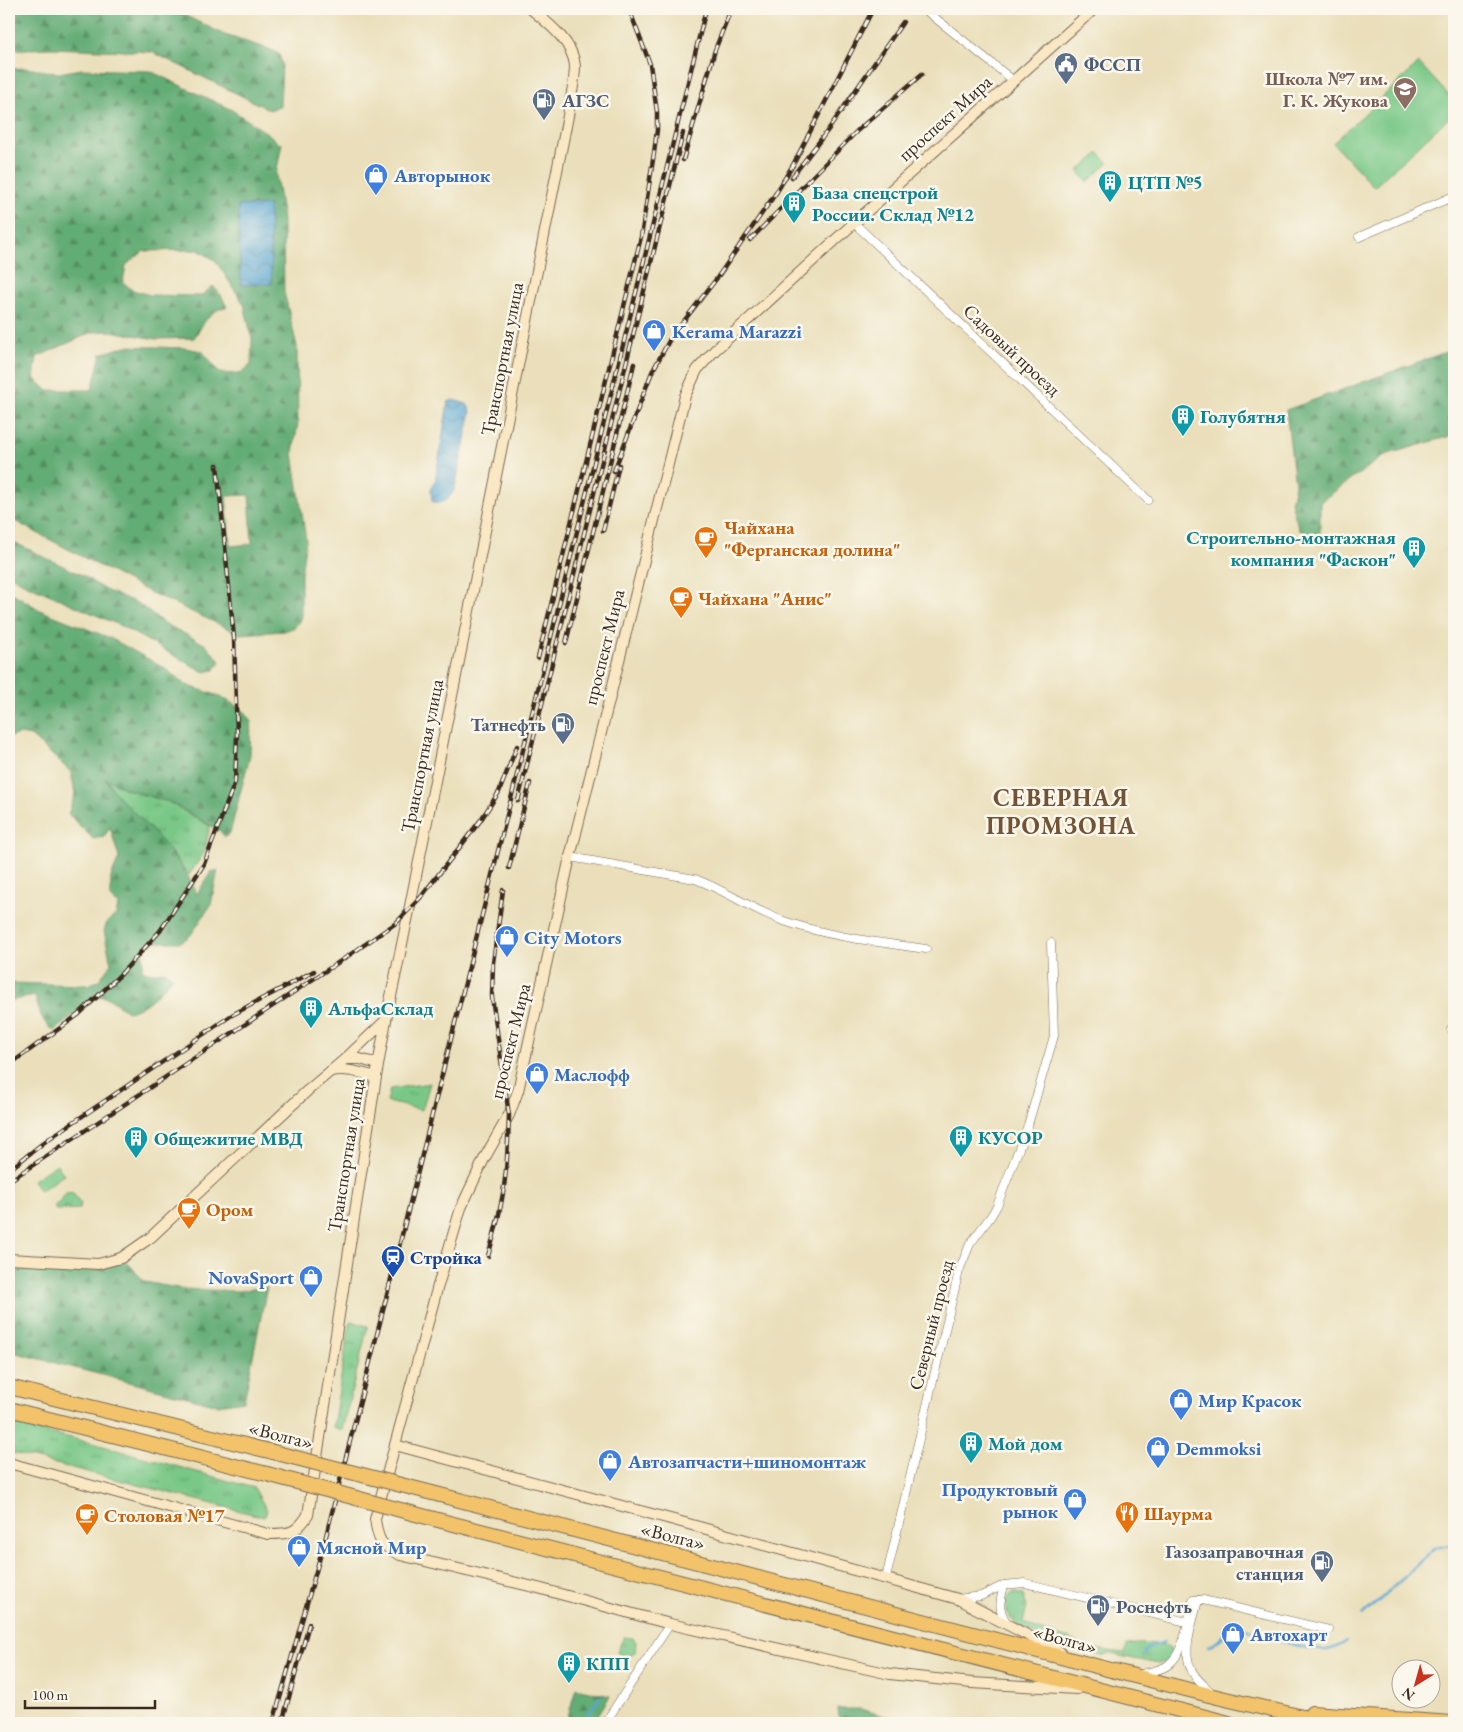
<svg xmlns="http://www.w3.org/2000/svg" width="1463" height="1732" viewBox="0 0 1463 1732" font-family="'EB Garamond',serif">
	<style>
		.grass { fill: url(#grass-tufts); stroke: #5a7952 }
		.forest { fill: url(#forest-firs); stroke: #4e6b49; fill-rule: evenodd }
		.green { fill: #79c887; stroke: #5a7952 }
		.water { fill: url(#water-waves); stroke: #4a6878 }
		.lines { fill: none; stroke-linecap: round; stroke-linejoin: round }
		.stream { stroke: #59a6d2; stroke-width: 2.5 }
		.street-casing { stroke: #786955; stroke-width: 9 }
		.secondary-casing { stroke: #786955; stroke-width: 12 }
		.highway-casing { stroke: #786955; stroke-width: 16 }
		.street { stroke: #fff; stroke-width: 8 }
		.secondary { stroke: #fae7c3; stroke-width: 10 }
		.highway { stroke: #f2c36a; stroke-width: 14 }
		.rail-casing { stroke: #3b2a1e; stroke-width: 4.5 }
		.rail { stroke: #fbf7ec; stroke-width: 2.5; stroke-dasharray: 8; stroke-linecap: butt }
		.highway-bridge-casing { stroke: #786955; stroke-width: 16; stroke-linecap: butt }
		.highway-bridge { stroke: #f2c36a; stroke-width: 14 }
		.labels { text-anchor: middle; dominant-baseline: central; stroke-width: 5; stroke-linejoin: round; paint-order: stroke }
		.service-label { font-size: 19px; font-weight: bold; fill: #4e5e75; stroke: #fbf7ec; text-anchor: start }
		.education-label { font-size: 19px; font-weight: bold; fill: #785e54; stroke: #fbf7ec; text-anchor: end }
		.street-label { font-size: 19px; fill: #3b2a1e; stroke: #fbf7ec }
		.shop-label { font-size: 19px; font-weight: bold; fill: #366cbe; stroke: #fbf7ec; text-anchor: start }
		.culture-label { font-size: 19px; font-weight: bold; fill: #0d838f; stroke: #fbf7ec; text-anchor: start }
		.food-label { font-size: 19px; font-weight: bold; fill: #c56008; stroke: #fbf7ec; text-anchor: start }
		.transit-label { font-size: 19px; font-weight: bold; fill: #164399; stroke: #fbf7ec; text-anchor: start }
		.district-label { font-size: 24px; font-weight: bold; letter-spacing: 1px; fill: #735336; stroke: #fbf7ec }
	</style>
	<defs>
		<pattern id="grass-tufts" width="24" height="20" patternUnits="userSpaceOnUse" patternTransform="scale(1.25)"><rect width="24" height="20" fill="#79c887"/><path d="M3 7l-1-3M5 7V3M7 7l1-3M15 17l-1-3M17 17v-4M19 17l1-3" fill="none" stroke="#64a36e"/></pattern>
		<pattern id="forest-firs" width="22" height="20" patternUnits="userSpaceOnUse" patternTransform="scale(1.25)"><rect width="22" height="20" fill="#62ac74"/><path d="M5 1l3.5 6h-7zM16 11l3.5 6h-7z" fill="#528c5f"/></pattern>
		<pattern id="water-waves" width="16" height="10" patternUnits="userSpaceOnUse" patternTransform="scale(1.25)"><rect width="16" height="10" fill="#59a6d2"/><path d="M0 5q4-4 8 0t8 0" fill="none" stroke="#4b87aa"/></pattern>
	</defs>
	<rect width="100%" height="100%" fill="#fbf7ec"/>
	<filter id="ink" filterUnits="userSpaceOnUse"><feTurbulence type="fractalNoise" baseFrequency=".02" numOctaves="2"/><feDisplacementMap in="SourceGraphic" scale="10" xChannelSelector="R" yChannelSelector="G"/><feConvolveMatrix kernelMatrix="1 2 1 2 8 2 1 2 1" color-interpolation-filters="sRGB"/></filter>
	<filter id="wash" filterUnits="userSpaceOnUse"><feTurbulence type="fractalNoise" baseFrequency=".0096" numOctaves="4" result="noise"/><feDisplacementMap in="SourceGraphic" scale="20" xChannelSelector="R" yChannelSelector="G"/><feGaussianBlur stdDeviation="1.12" result="paint"/><feColorMatrix in="noise" values="0 0 0 0 0 0 0 0 0 0 0 0 0 0 0 0 0 1.4 0 .05"/><feComposite in="paint" operator="in"/></filter>
	<g filter="url(#wash)">
		<rect width="100%" height="100%" fill="#eadfba"/>
		<!-- grass -->
		<g class="grass">
			<path d="M 105,777 L 126,789 L 169,802 L 210,826 L 204,853 L 189,875 L 160,839 L 117,796 Z"/>
			<path d="M 430,1083 L 422,1110 L 387,1102 L 390,1089 Z"/>
			<path d="M 67,1192 L 73,1193 L 81,1204 L 79,1209 L 56,1210 L 54,1207 Z"/>
			<path d="M 350,1321 L 368,1326 L 342,1430 L 333,1427 Z"/>
			<path d="M 9,1423 L 96,1444 L 254,1488 L 267,1510 L 264,1517 L 9,1452 Z"/>
			<path d="M 1013,1592 L 1023,1595 L 1027,1607 L 1023,1622 L 1038,1630 L 1070,1639 L 1087,1648 L 1125,1653 L 1127,1645 C 1136,1644 1163,1641 1169,1648 C 1171,1649 1172,1654 1172,1655 L 1168,1661 L 1159,1664 L 1110,1654 L 1100,1656 C 1079,1649 977,1627 1013,1592 Z"/>
			<path d="M 624,1637 L 633,1638 L 636,1642 L 635,1652 L 629,1658 L 621,1657 L 617,1651 Z"/>
		</g>
		<!-- forest -->
		<g class="forest">
			<path d="M 9,9 L 172,9 L 225,35 L 269,49 L 279,54 L 282,65 L 280,106 L 270,110 L 152,52 L 50,48 L 9,50 Z"/>
			<path d="M 25,68 L 59,73 L 81,69 L 150,71 L 232,110 L 270,135 L 279,144 L 282,143 L 276,175 L 283,220 L 284,292 L 297,346 L 298,423 L 293,453 L 306,540 L 301,574 L 301,618 L 295,627 L 285,631 L 240,634 L 149,592 L 9,518 L 9,69 ZM 198,250 L 215,260 L 244,304 L 252,339 L 251,365 L 239,374 L 220,373 L 202,351 L 185,348 L 126,346 L 101,354 L 92,390 L 47,390 L 34,378 L 37,357 L 93,332 L 110,331 L 156,339 L 194,338 C 203,325 210,309 227,307 L 221,295 L 213,286 L 201,296 L 150,295 L 132,290 L 123,282 L 126,265 L 144,251 ZM 249,495 L 252,544 L 230,546 L 226,496 Z"/>
			<path d="M 1454,349 L 1454,435 L 1385,455 L 1320,502 L 1320,545 L 1299,530 L 1291,502 L 1295,485 L 1286,410 Z"/>
			<path d="M 9,540 L 84,576 L 105,590 L 137,603 L 164,623 L 206,645 L 220,661 L 215,670 L 204,672 L 121,626 L 23,583 L 9,575 Z"/>
			<path d="M 9,591 L 42,611 L 110,638 L 163,667 L 186,685 L 222,697 L 245,712 L 251,721 L 250,755 L 230,833 L 225,837 L 220,831 L 169,802 L 126,789 L 105,778 C 119,802 142,818 160,839 C 175,856 188,873 197,894 L 211,872 L 218,870 L 211,905 L 190,936 L 181,942 L 154,942 L 144,948 L 142,970 L 152,973 L 164,971 L 173,977 C 160,991 148,1007 129,1012 L 108,998 L 97,996 L 54,1031 C 41,1022 39,1010 35,996 L 9,1001 L 9,983 L 88,985 L 98,981 L 111,964 L 104,931 L 107,922 L 116,915 L 118,905 L 110,898 L 111,877 L 119,858 L 110,827 L 104,837 L 93,839 L 68,814 L 75,794 L 71,772 L 31,736 L 20,734 L 9,737 Z"/>
			<path d="M 126,1261 L 145,1282 L 183,1289 L 239,1291 L 267,1287 L 244,1401 L 218,1405 L 9,1351 L 9,1270 L 94,1270 Z"/>
			<path d="M 576,1688 L 610,1696 L 593,1723 L 564,1723 L 567,1720 Z"/>
			<path d="M 838,1709 L 860,1709 L 912,1723 L 840,1723 Z"/>
		</g>
		<!-- green -->
		<g class="green">
			<path d="M 1419,63 L 1454,101 L 1454,113 L 1374,187 L 1333,143 Z"/>
			<path d="M 1099,153 L 1109,163 L 1087,182 L 1078,171 Z"/>
			<path d="M 57,1164 L 64,1175 L 40,1191 L 33,1180 Z"/>
		</g>
		<!-- water -->
		<g class="water">
			<path d="M 269,205 L 272,284 L 241,285 L 238,206 Z"/>
			<path d="M 453,400 L 467,404 L 471,411 L 455,487 C 451,498 444,506 432,501 L 431,490 L 433,483 L 435,482 L 448,402 Z"/>
		</g>
		<g class="lines">
			<!-- stream -->
			<g class="stream">
				<path d="M 1362,1616 L 1436,1548 L 1454,1544"/>
				<path d="M 1209,1646 C 1220,1644 1225,1629 1237,1627 C 1247,1626 1261,1634 1270,1638 C 1280,1643 1289,1643 1299,1646 C 1320,1651 1328,1654 1347,1641"/>
				<path d="M 1144,1653 L 1150,1647 L 1164,1642"/>
				<path d="M 582,1723 L 600,1697"/>
			</g>
		</g>
	</g>
	<g filter="url(#ink)">
		<g class="lines">
			<!-- street casing -->
			<g class="street-casing">
				<g id="street">
					<path d="M 924,9 L 1014,81"/>
					<path d="M 854,223 L 1148,500"/>
					<path d="M 1359,237 L 1454,196"/>
					<path d="M 570,857 L 695,879 C 725,890 751,909 781,920 C 829,937 876,942 926,949"/>
					<path d="M 1451,1029 L 1454,1030"/>
					<path d="M 886,1578 L 959,1271 L 970,1244 L 991,1216 L 997,1206 L 1028,1125 L 1054,1036 L 1051,943"/>
					<path d="M 1004,1585 C 1000,1601 997,1611 1008,1624"/>
					<path d="M 958,1599 L 981,1596 L 1004,1585 L 1025,1583 L 1187,1622"/>
					<path d="M 1198,1600 C 1193,1624 1178,1656 1196,1677 C 1201,1683 1208,1689 1213,1694"/>
					<path d="M 1138,1675 C 1147,1672 1161,1671 1168,1665 C 1185,1653 1188,1619 1193,1600 L 1203,1600 L 1329,1630"/>
					<path d="M 605,1723 L 670,1624"/>
				</g>
			</g>
			<!-- secondary casing -->
			<g class="secondary-casing">
				<g id="secondary">
					<path d="M 345,1059 L 360,1059 L 378,1064"/>
					<path d="M 331,1071 C 347,1068 361,1073 376,1077"/>
					<path d="M 9,1259 L 98,1264 L 121,1258 L 150,1238 L 307,1091 L 345,1059 L 386,1020"/>
					<path d="M 395,1445 L 674,1520 L 958,1599 L 1060,1652"/>
					<path d="M 9,1463 L 268,1534 C 289,1534 296,1534 308,1515 L 376,1077 L 386,1020 L 409,911 L 568,116 C 570,102 575,80 575,66 C 573,42 548,23 531,9"/>
					<path d="M 1077,1689 L 972,1683 L 890,1674 L 670,1624 L 538,1588 L 400,1555 C 380,1545 378,1541 375,1519 L 437,1289 L 461,1208 L 484,1159 L 509,1115 L 518,1091 L 570,857 L 685,396 L 697,370 L 714,351 L 854,223 L 1094,9"/>
				</g>
			</g>
			<!-- highway casing -->
			<g class="highway-casing">
				<g id="highway">
					<path d="M 9,1387 L 273,1452"/>
					<path d="M 9,1409 L 267,1474"/>
					<path d="M 440,1495 L 1107,1669 L 1217,1697 L 1328,1723"/>
					<path d="M 434,1519 L 1229,1723"/>
					<path d="M 1312,1713 L 1451,1723"/>
				</g>
			</g>
			<!-- street -->
			<use href="#street" class="street"/>
			<!-- secondary -->
			<use href="#secondary" class="secondary"/>
			<!-- highway -->
			<use href="#highway" class="highway"/>
			<!-- rail casing -->
			<g class="rail-casing">
				<g id="rail">
					<path d="M 683,160 L 715,50 L 731,9"/>
					<path d="M 792,177 L 828,130 L 903,22"/>
					<path d="M 750,240 L 858,130 L 922,74"/>
					<path d="M 614,471 L 652,372 L 670,339 L 717,278 L 776,193 L 793,165 L 873,9"/>
					<path d="M 603,531 L 619,465"/>
					<path d="M 566,643 L 634,364"/>
					<path d="M 538,658 L 641,237 L 654,153 L 657,130 L 657,112 L 650,64 L 629,9"/>
					<path d="M 518,801 L 683,133"/>
					<path d="M 509,868 L 530,783"/>
					<path d="M 9,1065 L 78,1015 L 121,974 L 160,931 L 204,864 L 235,782 L 237,736 L 234,638 L 217,465"/>
					<path d="M 9,1170 L 47,1140 L 232,1015 L 314,971"/>
					<path d="M 9,1181 L 348,956 L 396,923 L 421,897 L 480,821 L 499,792 L 517,746"/>
					<path d="M 488,1256 C 493,1239 498,1221 501,1204 C 507,1175 508,1144 509,1115 L 492,997 L 493,963 L 503,890"/>
					<path d="M 273,1723 L 326,1536 L 393,1271 L 509,807 L 706,9"/>
					<path d="M 282,1723 L 309,1624"/>
				</g>
			</g>
			<!-- rail -->
			<use href="#rail" class="rail"/>
			<!-- highway-bridge casing -->
			<g class="highway-bridge-casing">
				<g id="highway-bridge">
					<path d="M 273,1452 L 440,1495"/>
					<path d="M 267,1474 L 434,1519"/>
				</g>
			</g>
			<!-- highway-bridge -->
			<use href="#highway-bridge" class="highway-bridge"/>
		</g>
	</g>
	<!-- icons -->
	<defs>
		<g id="civic-pin" transform="scale(1.25)"><path d="M0 17L-7.5 6A9.5 9.5 0 1 1 7.5 6Z" fill="#5c6f8a" stroke="#fbf7ec"/><path d="M-.6-6.5H3V-4.5H.6V-3L4-1V1h2V6H-6V1h2V-1L-.6-3ZM-1.2 2.5V6h2.4V2.5Z" fill="#fff"/></g>
		<g id="school-pin" transform="scale(1.25)"><path d="M0 17L-7.5 6A9.5 9.5 0 1 1 7.5 6Z" fill="#8d6e63" stroke="#fbf7ec"/><path d="M0-5L7-2L0 1L-7-2ZM-4 1L0 2.5L4 1V4Q0 6-4 4Z" fill="#fff"/></g>
		<g id="fuel-pin" transform="scale(1.25)"><path d="M0 17L-7.5 6A9.5 9.5 0 1 1 7.5 6Z" fill="#5c6f8a" stroke="#fbf7ec"/><path d="M-5.5-6h7V0h2V4h1.3V-2.5L3-4.5l.8-.8L6-3V5H2.5V1h-1V6h-7ZM-4.2-4.7v3.2H.2V-4.7Z" fill="#fff"/></g>
		<g id="shop-pin" transform="scale(1.25)"><path d="M0 17L-7.5 6A9.5 9.5 0 1 1 7.5 6Z" fill="#3f7fe0" stroke="#fbf7ec"/><path d="M-5-2.5h2.3a2.7 3.5 0 0 1 5.4 0H5L5.5 6h-11ZM-1.5-2.5h3a1.5 2.3 0 0 0-3 0Z" fill="#fff"/></g>
		<g id="building-pin" transform="scale(1.25)"><path d="M0 17L-7.5 6A9.5 9.5 0 1 1 7.5 6Z" fill="#0f9aa8" stroke="#fbf7ec"/><path d="M-4-6H4V6H1V3H-1V6H-4ZM-2.5-4.3h1.7v1.8h-1.7ZM.8-4.3h1.7v1.8H.8ZM-2.5-1h1.7V.8h-1.7ZM.8-1h1.7V.8H.8Z" fill="#fff"/></g>
		<g id="cafe-pin" transform="scale(1.25)"><path d="M0 17L-7.5 6A9.5 9.5 0 1 1 7.5 6Z" fill="#e8710a" stroke="#fbf7ec"/><path d="M-5.5-4.5H6V0H3Q3 3.5 0 3.5H-2.5Q-5.5 3.5-5.5 0ZM3-3.2v2h1.7v-2ZM-6 4.5H4V6H-6Z" fill="#fff"/></g>
		<g id="station-pin" transform="scale(1.25)"><path d="M0 17L-7.5 6A9.5 9.5 0 1 1 7.5 6Z" fill="#1a4fb4" stroke="#fbf7ec"/><path d="M-3-6H3Q5-6 5-4V2Q5 4 3 4L4.5 6H3L1.5 4h-3L-3 6H-4.5L-3 4Q-5 4-5 2V-4Q-5-6-3-6ZM-3.5-4v3h7v-3ZM-3.5 1v1.5H-2V1ZM2 1v1.5H3.5V1Z" fill="#fff"/></g>
		<g id="restaurant-pin" transform="scale(1.25)"><path d="M0 17L-7.5 6A9.5 9.5 0 1 1 7.5 6Z" fill="#e8710a" stroke="#fbf7ec"/><path d="M-5-6h1v4h1v-4h1v4h1v-4h1v5L-1.5 .5V6h-2V.5L-5-1ZM5-6V6H3V1.5H1.5Q1.5-4 5-6Z" fill="#fff"/></g>
	</defs>
	<g fill-rule="evenodd">
		<use href="#civic-pin" x="1066" y="64"/>
		<use href="#school-pin" x="1405" y="89"/>
		<use href="#fuel-pin" x="544" y="100"/>
		<use href="#shop-pin" x="376" y="175"/>
		<use href="#building-pin" x="1110" y="182"/>
		<use href="#building-pin" x="794" y="203"/>
		<use href="#shop-pin" x="654" y="331"/>
		<use href="#building-pin" x="1183" y="416"/>
		<use href="#cafe-pin" x="706" y="538"/>
		<use href="#building-pin" x="1414" y="548"/>
		<use href="#cafe-pin" x="681" y="598"/>
		<use href="#fuel-pin" x="563" y="724"/>
		<use href="#shop-pin" x="507" y="937"/>
		<use href="#building-pin" x="311" y="1008"/>
		<use href="#shop-pin" x="537" y="1074"/>
		<use href="#building-pin" x="961" y="1137"/>
		<use href="#building-pin" x="136" y="1138"/>
		<use href="#cafe-pin" x="189" y="1209"/>
		<use href="#station-pin" x="393" y="1257"/>
		<use href="#shop-pin" x="311" y="1277"/>
		<use href="#shop-pin" x="1181" y="1400"/>
		<use href="#building-pin" x="971" y="1443"/>
		<use href="#shop-pin" x="1158" y="1448"/>
		<use href="#shop-pin" x="610" y="1461"/>
		<use href="#shop-pin" x="1075" y="1500"/>
		<use href="#restaurant-pin" x="1127" y="1513"/>
		<use href="#cafe-pin" x="87" y="1515"/>
		<use href="#shop-pin" x="299" y="1547"/>
		<use href="#fuel-pin" x="1322" y="1562"/>
		<use href="#fuel-pin" x="1098" y="1606"/>
		<use href="#shop-pin" x="1233" y="1634"/>
		<use href="#building-pin" x="569" y="1663"/>
	</g>
	<g class="labels">
		<!-- service labels -->
		<g class="service-label">
			<text x="1084" y="64">ФССП</text>
			<text x="562" y="100">АГЗС</text>
			<text x="546" y="724" text-anchor="end">Татнефть</text>
			<text x="1304" y="1551" text-anchor="end">Газозаправочная<tspan x="1304" dy="22">станция</tspan></text>
			<text x="1116" y="1606">Роснефть</text>
		</g>
		<!-- education labels -->
		<g class="education-label">
			<text x="1388" y="78">Школа №7 им.<tspan x="1388" dy="22">Г. К. Жукова</tspan></text>
		</g>
		<!-- street labels -->
		<g class="street-label">
			<text transform="translate(945 118) rotate(-42)">проспект Мира</text>
			<text transform="translate(1012 350) rotate(43)">Садовый проезд</text>
			<text transform="translate(502 359) rotate(-79)">Транспортная улица</text>
			<text transform="translate(604 647) rotate(-76)">проспект Мира</text>
			<text transform="translate(422 756) rotate(-79)">Транспортная улица</text>
			<text transform="translate(510 1041) rotate(-76)">проспект Мира</text>
			<text transform="translate(346 1155) rotate(-81)">Транспортная улица</text>
			<text transform="translate(931 1325) rotate(-76)">Северный проезд</text>
			<text transform="translate(281 1435) rotate(14)">«Волга»</text>
			<text transform="translate(673 1536) rotate(14)">«Волга»</text>
			<text transform="translate(1065 1639) rotate(15)">«Волга»</text>
		</g>
		<!-- shop labels -->
		<g class="shop-label">
			<text x="394" y="175">Авторынок</text>
			<text x="672" y="331">Kerama Marazzi</text>
			<text x="524" y="937">City Motors</text>
			<text x="554" y="1074">Маслофф</text>
			<text x="294" y="1277" text-anchor="end">NovaSport</text>
			<text x="1198" y="1400">Мир Красок</text>
			<text x="1176" y="1448">Demmoksi</text>
			<text x="628" y="1461">Автозапчасти+шиномонтаж</text>
			<text x="1058" y="1489" text-anchor="end">Продуктовый<tspan x="1058" dy="22">рынок</tspan></text>
			<text x="316" y="1547">Мясной Мир</text>
			<text x="1250" y="1634">Автохарт</text>
		</g>
		<!-- culture labels -->
		<g class="culture-label">
			<text x="1128" y="182">ЦТП №5</text>
			<text x="812" y="192">База спецстрой<tspan x="812" dy="22">России. Склад №12</tspan></text>
			<text x="1200" y="416">Голубятня</text>
			<text x="1396" y="537" text-anchor="end">Строительно-монтажная<tspan x="1396" dy="22">компания "Фаскон"</tspan></text>
			<text x="328" y="1008">АльфаСклад</text>
			<text x="978" y="1137">КУСОР</text>
			<text x="154" y="1138">Общежитие МВД</text>
			<text x="988" y="1443">Мой дом</text>
			<text x="586" y="1663">КПП</text>
		</g>
		<!-- food labels -->
		<g class="food-label">
			<text x="724" y="527">Чайхана<tspan x="724" dy="22">"Ферганская долина"</tspan></text>
			<text x="698" y="598">Чайхана "Анис"</text>
			<text x="206" y="1209">Ором</text>
			<text x="1144" y="1513">Шаурма</text>
			<text x="104" y="1515">Столовая №17</text>
		</g>
		<!-- transit labels -->
		<g class="transit-label">
			<text x="410" y="1257">Стройка</text>
		</g>
		<!-- district labels -->
		<g class="district-label">
			<text x="1061" y="797">СЕВЕРНАЯ<tspan x="1061" dy="28">ПРОМЗОНА</tspan></text>
		</g>
	</g>
	<!-- margin -->
	<rect width="1463" height="1732" fill="none" stroke="#fbf7ec" stroke-width="30"/>
	<!-- north arrow -->
	<g transform="translate(1416 1684) rotate(217)"><circle r="24" fill="#fbf7ec" stroke="#aea59a"/>
	<path d="M0-4L9 19L0 12L-9 19Z" fill="#c8321e"/>
	<text y="-8" font-size="14" font-weight="bold" text-anchor="middle" fill="#3b2a1e">N</text>
	</g>
	<!-- scale -->
	<path d="M25 1700v8h130v-8" fill="none" stroke="#3b2a1e" stroke-width="2.5"/>
	<text x="32" y="1700" font-size="15" fill="#3b2a1e" stroke="#fbf7ec" stroke-width="4" paint-order="stroke">100 m</text>
</svg>
